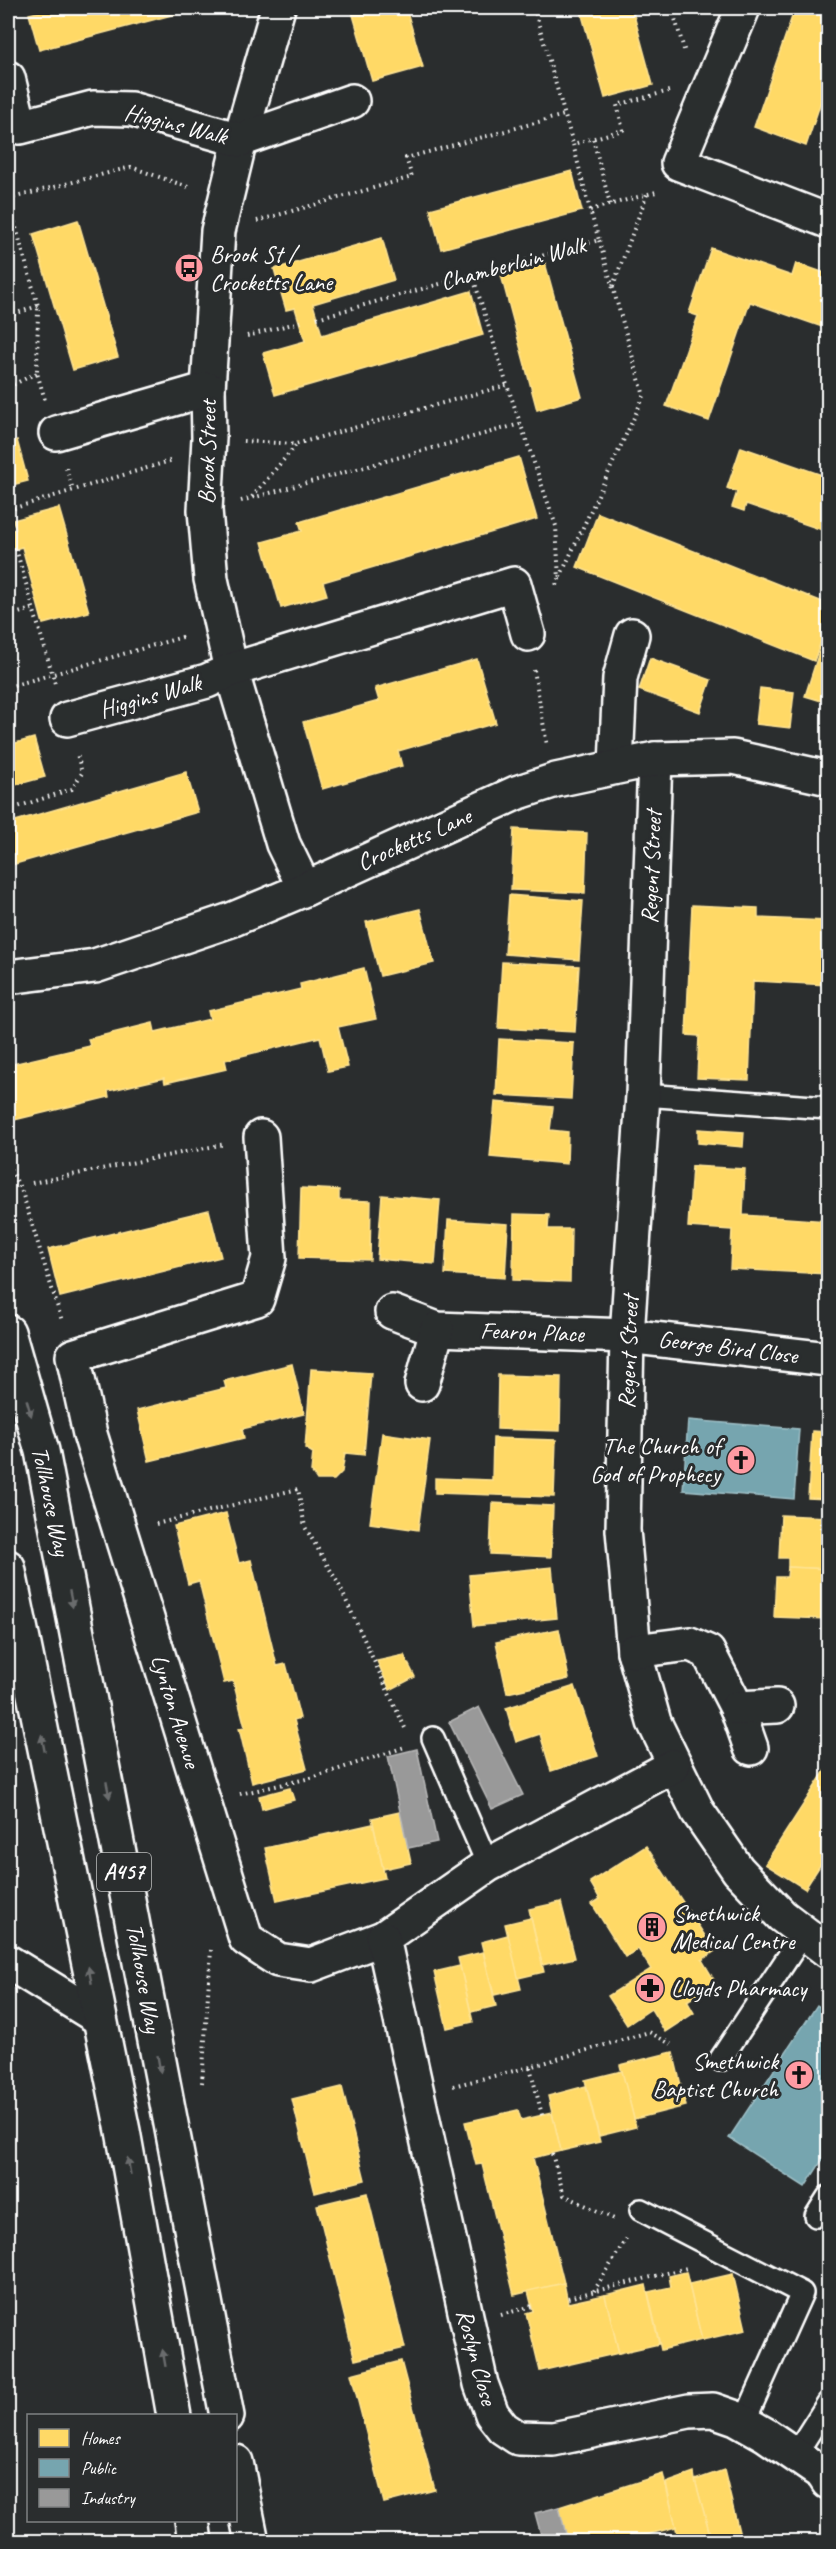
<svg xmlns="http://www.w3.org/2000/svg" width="836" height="2549" viewBox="0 0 836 2549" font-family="Caveat,sans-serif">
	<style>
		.homes { fill: #ffd966; stroke: #ffe494; stroke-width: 1.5 }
		.public { fill: #76a5af; stroke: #9fc0c7; stroke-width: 1.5 }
		.industry { fill: #999; stroke: #b8b8b8; stroke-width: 1.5 }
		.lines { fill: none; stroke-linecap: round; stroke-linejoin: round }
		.service-casing { stroke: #fff; stroke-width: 26 }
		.minor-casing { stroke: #fff; stroke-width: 38 }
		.tertiary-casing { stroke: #fff; stroke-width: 38 }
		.primary-casing { stroke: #fff; stroke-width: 38 }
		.path { stroke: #fff; stroke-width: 4; stroke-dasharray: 1.5 4.5; stroke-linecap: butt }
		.service { stroke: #2a2d2e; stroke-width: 21 }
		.minor { stroke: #2a2d2e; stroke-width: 33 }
		.tertiary { stroke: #2a2d2e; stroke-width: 33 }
		.primary { stroke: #2a2d2e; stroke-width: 33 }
		.oneway { fill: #6a6c6d }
		.labels { text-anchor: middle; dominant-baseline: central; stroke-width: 6; stroke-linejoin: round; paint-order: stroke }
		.shield { fill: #2a2d2e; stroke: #bfc0c0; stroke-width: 1.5 }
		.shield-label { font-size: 22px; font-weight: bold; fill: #fff }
		.street-label { font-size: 24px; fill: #fff; stroke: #2a2d2e }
		.poi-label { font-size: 24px; fill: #fff; stroke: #2a2d2e; text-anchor: start }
	</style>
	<rect width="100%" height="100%" fill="#2a2d2e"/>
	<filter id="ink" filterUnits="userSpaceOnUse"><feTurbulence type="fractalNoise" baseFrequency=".0167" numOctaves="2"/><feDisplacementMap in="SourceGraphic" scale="12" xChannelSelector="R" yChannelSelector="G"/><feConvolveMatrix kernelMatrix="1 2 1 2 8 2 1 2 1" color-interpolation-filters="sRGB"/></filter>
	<g filter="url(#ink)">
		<!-- homes -->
		<g class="homes">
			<path d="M 54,8 L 198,8 L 39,50 L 29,14 Z"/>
			<path d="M 351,8 L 406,8 L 423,67 L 372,81 Z"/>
			<path d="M 580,8 L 632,8 L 653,85 L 605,98 Z"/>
			<path d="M 795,8 L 828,8 L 828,81 L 806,146 L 754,127 Z"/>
			<path d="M 572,171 L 582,211 L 441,249 L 430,209 Z"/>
			<path d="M 78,220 L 118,357 L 73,370 L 33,234 Z"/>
			<path d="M 382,238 L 394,280 L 313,304 L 322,335 L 471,291 L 483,335 L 275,395 L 263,353 L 305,341 L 295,308 L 286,310 L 274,269 Z"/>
			<path d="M 711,248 L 792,276 L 796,263 L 828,274 L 828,329 L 750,302 L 709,421 L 666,406 L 698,316 L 689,313 Z"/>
			<path d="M 545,263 L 582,397 L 537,410 L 501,275 Z"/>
			<path d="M 17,440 L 28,481 L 8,486 L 8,442 Z"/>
			<path d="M 741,447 L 828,477 L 828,532 L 746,504 L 744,511 L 732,507 L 737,492 L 727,488 Z"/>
			<path d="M 519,457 L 537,519 L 323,582 L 327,595 L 281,608 L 262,542 L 302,531 L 299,522 Z"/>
			<path d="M 59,508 L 89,612 L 43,624 L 22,547 L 8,551 L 8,531 L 16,529 L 13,520 Z"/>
			<path d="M 598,513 L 828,604 L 828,622 L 814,661 L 577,567 Z"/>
			<path d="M 822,643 L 828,645 L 828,703 L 805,696 Z"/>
			<path d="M 650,658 L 711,680 L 700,712 L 639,690 Z"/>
			<path d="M 477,659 L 496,723 L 398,751 L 402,766 L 322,789 L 303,722 L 379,701 L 375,688 Z"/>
			<path d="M 760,688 L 794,692 L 790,728 L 756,724 Z"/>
			<path d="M 34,738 L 45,777 L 8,787 L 8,745 Z"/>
			<path d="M 186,772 L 198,812 L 8,866 L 8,823 Z"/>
			<path d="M 514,829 L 587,833 L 585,893 L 511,890 Z"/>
			<path d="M 509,895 L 583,901 L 579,960 L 505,954 Z"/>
			<path d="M 692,905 L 758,908 L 758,918 L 828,921 L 828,985 L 753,981 L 749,1080 L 697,1078 L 699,1036 L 686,1035 Z"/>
			<path d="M 420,909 L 434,963 L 380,976 L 366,922 Z"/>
			<path d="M 502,962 L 579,966 L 575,1032 L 498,1028 Z"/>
			<path d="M 364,968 L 376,1019 L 338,1027 L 348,1067 L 328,1071 L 320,1037 L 225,1060 L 227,1069 L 165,1083 L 164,1078 L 108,1091 L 109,1097 L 14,1120 L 8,1092 L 8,1065 L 90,1046 L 88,1039 L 153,1023 L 155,1032 L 210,1019 L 208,1011 L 301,989 L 300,984 Z"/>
			<path d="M 499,1039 L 574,1043 L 571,1099 L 496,1095 Z"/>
			<path d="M 495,1102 L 553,1107 L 550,1130 L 568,1132 L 567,1164 L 490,1157 Z"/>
			<path d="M 698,1129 L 744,1132 L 743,1147 L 698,1143 Z"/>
			<path d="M 692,1166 L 745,1169 L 743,1215 L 828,1221 L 828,1274 L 730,1269 L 732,1230 L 688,1227 Z"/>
			<path d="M 301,1188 L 339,1190 L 339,1200 L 371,1201 L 370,1260 L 299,1258 Z"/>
			<path d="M 382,1195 L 440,1200 L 435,1264 L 377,1259 Z"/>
			<path d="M 209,1210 L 221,1257 L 60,1297 L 48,1249 Z"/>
			<path d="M 514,1214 L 549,1215 L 548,1229 L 571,1229 L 570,1282 L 513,1280 Z"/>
			<path d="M 448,1220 L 508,1224 L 505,1278 L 445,1274 Z"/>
			<path d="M 292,1364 L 304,1414 L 242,1429 L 244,1438 L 149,1461 L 137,1410 L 226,1388 L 224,1381 Z"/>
			<path d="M 311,1369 L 371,1373 L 364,1455 L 345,1453 L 342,1472 L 334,1480 L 317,1480 L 311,1471 L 313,1453 L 305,1448 Z"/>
			<path d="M 498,1375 L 561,1377 L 560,1431 L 497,1429 Z"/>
			<path d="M 812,1431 L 828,1432 L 828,1499 L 808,1498 Z"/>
			<path d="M 382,1433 L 430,1440 L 418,1530 L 370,1523 Z"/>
			<path d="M 493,1438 L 556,1440 L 554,1497 L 435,1493 L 435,1478 L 492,1480 Z"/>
			<path d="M 492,1503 L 553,1506 L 551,1557 L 490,1554 Z"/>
			<path d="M 226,1513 L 239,1563 L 251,1560 L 277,1666 L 286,1664 L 300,1718 L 294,1720 L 307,1769 L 252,1783 L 239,1728 L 245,1727 L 233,1681 L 224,1683 L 199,1581 L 188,1584 L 174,1526 Z"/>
			<path d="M 781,1515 L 828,1517 L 828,1569 L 788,1567 L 788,1558 L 779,1558 Z"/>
			<path d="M 552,1567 L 557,1618 L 474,1626 L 469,1575 Z"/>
			<path d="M 788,1567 L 828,1569 L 828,1619 L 774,1617 L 776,1577 L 787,1577 Z"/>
			<path d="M 559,1629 L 569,1679 L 507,1693 L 496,1642 Z"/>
			<path d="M 404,1655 L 415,1677 L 390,1690 L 377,1661 Z"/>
			<path d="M 575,1686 L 598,1756 L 551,1771 L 540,1734 L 516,1742 L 506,1708 Z"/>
			<path d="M 828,1766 L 828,1853 L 805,1889 L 765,1864 Z"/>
			<path d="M 290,1788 L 294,1800 L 262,1809 L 259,1796 Z"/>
			<path d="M 400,1812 L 411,1863 L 383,1869 L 372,1818 Z"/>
			<path d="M 373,1824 L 385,1878 L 277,1901 L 265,1848 Z"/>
			<path d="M 646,1846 L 715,1951 L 702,1960 L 716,1983 L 687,2001 L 694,2013 L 665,2032 L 651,2009 L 627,2025 L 608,1996 L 651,1969 L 638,1949 L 625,1957 L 592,1904 L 600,1899 L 590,1882 Z"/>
			<path d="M 561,1902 L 575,1958 L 542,1965 L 529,1909 Z"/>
			<path d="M 531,1918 L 544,1972 L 518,1978 L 505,1924 Z"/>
			<path d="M 508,1935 L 521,1989 L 494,1995 L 481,1942 Z"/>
			<path d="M 483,1952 L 496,2006 L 471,2012 L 458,1958 Z"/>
			<path d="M 460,1966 L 473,2022 L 447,2028 L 434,1972 Z"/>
			<path d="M 673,2052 L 686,2106 L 634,2119 L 620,2065 Z"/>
			<path d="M 622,2071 L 636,2127 L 599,2136 L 585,2080 Z"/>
			<path d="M 586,2086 L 600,2142 L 561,2151 L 548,2096 Z"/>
			<path d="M 342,2087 L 365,2180 L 315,2193 L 292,2099 Z"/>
			<path d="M 518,2110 L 521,2120 L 552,2113 L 561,2151 L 533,2158 L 564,2283 L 514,2295 L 482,2164 L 476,2165 L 465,2122 Z"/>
			<path d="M 367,2193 L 405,2348 L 355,2360 L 317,2205 Z"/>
			<path d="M 686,2272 L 702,2340 L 661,2350 L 648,2292 L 671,2287 L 669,2276 Z"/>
			<path d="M 733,2274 L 746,2330 L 702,2340 L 689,2284 Z"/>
			<path d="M 564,2283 L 568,2303 L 605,2295 L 619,2353 L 540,2371 L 526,2313 L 533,2311 L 528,2291 Z"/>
			<path d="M 646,2285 L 659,2344 L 619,2353 L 605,2295 Z"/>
			<path d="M 401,2361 L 435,2490 L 384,2503 L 351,2374 Z"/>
			<path d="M 724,2470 L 740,2536 L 712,2542 L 695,2480 Z"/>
			<path d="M 694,2473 L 695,2480 L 712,2542 L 679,2542 L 666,2483 Z"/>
			<path d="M 663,2474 L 676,2527 L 620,2542 L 568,2542 L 559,2507 Z"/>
		</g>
		<!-- public -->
		<g class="public">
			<path d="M 688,1420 L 799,1429 L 794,1499 L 683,1490 Z"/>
			<path d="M 817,2005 L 828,2013 L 828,2151 L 805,2187 L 729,2138 Z"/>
		</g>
		<!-- industry -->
		<g class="industry">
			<path d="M 479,1707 L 523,1795 L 492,1809 L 449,1722 Z"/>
			<path d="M 417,1749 L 437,1842 L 408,1848 L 388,1756 Z"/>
			<path d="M 559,2507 L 568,2542 L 543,2542 L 535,2513 Z"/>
		</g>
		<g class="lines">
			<!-- service casing -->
			<g class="service-casing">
				<g id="service">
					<path d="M 643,1095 L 828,1108"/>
					<path d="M 433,1738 L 488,1865"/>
					<path d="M 720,2060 L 804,1933"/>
					<path d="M 641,2210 L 802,2293 L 744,2422"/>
					<path d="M 816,2216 L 828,2197"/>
					<path d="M 795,2455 L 828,2403"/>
				</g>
			</g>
			<!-- minor casing -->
			<g class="minor-casing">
				<g id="minor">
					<path d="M 278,8 L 240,140 L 218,231 L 208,389 L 209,438 L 205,510 L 211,579 L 231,670 L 283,844 L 305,889"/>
					<path d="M 743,8 L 678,163 L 828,221"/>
					<path d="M 8,78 L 20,127 L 93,108 L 131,109 L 240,140 L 352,101"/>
					<path d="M 56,433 L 208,389"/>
					<path d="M 67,719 L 207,681 L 231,670 L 514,584 L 528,634"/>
					<path d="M 655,759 L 643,1095 L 627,1336 L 623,1530 L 634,1651 L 654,1722 L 698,1812 L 738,1870 L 782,1916 L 828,1951"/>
					<path d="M 616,765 L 620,678 L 632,635"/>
					<path d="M 261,1137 L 269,1258 L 257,1299 L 73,1356 L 90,1434 L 246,1939 L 278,1960 L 311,1965 L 383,1938 L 488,1865 L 673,1766"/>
					<path d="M 392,1312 L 437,1329 L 627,1336 L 828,1359"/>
					<path d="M 422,1384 L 437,1329"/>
					<path d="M 634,1651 L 690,1644 L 708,1652 L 737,1708 L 751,1748"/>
					<path d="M 737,1708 L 777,1706"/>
					<path d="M 383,1938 L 481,2384 L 492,2414 L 503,2428 L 518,2438 L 553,2439 L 689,2411 L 713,2410 L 736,2418 L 766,2435 L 823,2474 L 828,2482"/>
					<path d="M 8,1962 L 99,2018"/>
				</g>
			</g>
			<!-- tertiary casing -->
			<g class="tertiary-casing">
				<path id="tertiary" d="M 8,977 L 95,966 L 231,920 L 305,889 L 516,793 L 556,780 L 655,759 L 733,757 L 828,778"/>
			</g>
			<!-- primary casing -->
			<g class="primary-casing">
				<g id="primary">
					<path d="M 8,1332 L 42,1451 L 227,2416"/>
					<path d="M 8,1567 L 123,2131 L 174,2416"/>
					<path d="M 236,2462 L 252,2542"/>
					<path d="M 192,2520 L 195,2542"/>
				</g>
			</g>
			<!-- path -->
			<g class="path">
				<path d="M 534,8 L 573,144"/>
				<path d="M 672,8 L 685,53"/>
				<path d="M 593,139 L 610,204"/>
				<path d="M 8,199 L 38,306 L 37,373 L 45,400"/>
				<path d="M 8,199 L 131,167 L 191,188"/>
				<path d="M 590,210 L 573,144 L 623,130 L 617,105 L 669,91"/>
				<path d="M 257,221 L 412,177 L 406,158 L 564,115"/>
				<path d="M 472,274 L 507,385 L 556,526 L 559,579 L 554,589"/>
				<path d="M 613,286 L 647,194"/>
				<path d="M 8,316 L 38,306"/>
				<path d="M 317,318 L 599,240 L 590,210 L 656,192"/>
				<path d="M 247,336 L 300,322"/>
				<path d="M 8,387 L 37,373"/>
				<path d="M 243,441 L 296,444 L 507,385"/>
				<path d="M 66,468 L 73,490"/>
				<path d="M 252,497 L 296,445"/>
				<path d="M 241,501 L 520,424"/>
				<path d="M 8,510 L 173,460"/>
				<path d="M 8,520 L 10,530"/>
				<path d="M 16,549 L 56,687"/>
				<path d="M 560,577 L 644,396 L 599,240"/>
				<path d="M 8,616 L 32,609"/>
				<path d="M 534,670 L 547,745"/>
				<path d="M 8,687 L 186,636"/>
				<path d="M 8,810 L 72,789 L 82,773 L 77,754"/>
				<path d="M 8,1164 L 22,1192 L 62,1321"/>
				<path d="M 32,1183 L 225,1144"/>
				<path d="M 156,1524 L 298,1489 L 305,1527 L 338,1583 L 405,1728"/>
				<path d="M 240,1794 L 315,1777 L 405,1747"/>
				<path d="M 530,2067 L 542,2115"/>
				<path d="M 202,2083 L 211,1950"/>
				<path d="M 453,2086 L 530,2067 L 649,2032 L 671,2044"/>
				<path d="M 552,2154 L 564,2195 L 614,2219"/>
				<path d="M 594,2291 L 628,2236"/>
				<path d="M 568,2298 L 687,2268"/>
				<path d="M 501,2315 L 532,2306"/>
			</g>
			<!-- service -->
			<use href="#service" class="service"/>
			<!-- minor -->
			<use href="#minor" class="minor"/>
			<!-- tertiary -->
			<use href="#tertiary" class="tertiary"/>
			<!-- primary -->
			<use href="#primary" class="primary"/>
		</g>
		<!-- one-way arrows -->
		<defs><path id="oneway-solid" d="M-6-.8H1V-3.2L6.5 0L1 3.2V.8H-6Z" transform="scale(1.5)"/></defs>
		<g class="oneway">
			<use href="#oneway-solid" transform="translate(29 1408) rotate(74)"/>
			<use href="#oneway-solid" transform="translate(71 1599) rotate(79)"/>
			<use href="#oneway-solid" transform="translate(43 1743) rotate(-101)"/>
			<use href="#oneway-solid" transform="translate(108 1790) rotate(79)"/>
			<use href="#oneway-solid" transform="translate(90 1975) rotate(-101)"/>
			<use href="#oneway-solid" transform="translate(159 2064) rotate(80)"/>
			<use href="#oneway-solid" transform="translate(129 2166) rotate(-100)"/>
			<use href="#oneway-solid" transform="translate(164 2358) rotate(-100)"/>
		</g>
	</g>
	<!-- icons -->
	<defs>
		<g id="bus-disc" transform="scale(1.5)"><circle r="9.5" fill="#ff9aa2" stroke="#2a2d2e"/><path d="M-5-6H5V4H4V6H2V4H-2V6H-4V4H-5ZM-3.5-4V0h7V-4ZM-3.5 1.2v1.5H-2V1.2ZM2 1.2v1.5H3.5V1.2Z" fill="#111"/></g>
		<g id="church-disc" transform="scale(1.5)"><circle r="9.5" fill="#ff9aa2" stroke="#2a2d2e"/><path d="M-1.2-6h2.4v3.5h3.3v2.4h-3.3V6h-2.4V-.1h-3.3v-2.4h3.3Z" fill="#111"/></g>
		<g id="building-disc" transform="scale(1.5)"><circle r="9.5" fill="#ff9aa2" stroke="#2a2d2e"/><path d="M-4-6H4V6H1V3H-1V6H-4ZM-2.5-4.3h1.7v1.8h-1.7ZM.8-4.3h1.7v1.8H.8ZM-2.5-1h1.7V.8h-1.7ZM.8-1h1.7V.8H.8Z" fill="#111"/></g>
		<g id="pharmacy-disc" transform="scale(1.5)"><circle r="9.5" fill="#ff9aa2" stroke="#2a2d2e"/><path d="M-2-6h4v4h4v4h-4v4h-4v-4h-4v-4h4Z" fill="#111"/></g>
	</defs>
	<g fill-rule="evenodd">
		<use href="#bus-disc" x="189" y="268"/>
		<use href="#church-disc" x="741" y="1460"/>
		<use href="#building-disc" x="652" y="1927"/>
		<use href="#pharmacy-disc" x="650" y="1988"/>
		<use href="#church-disc" x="799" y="2075"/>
	</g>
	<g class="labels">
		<!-- shield labels -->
		<rect class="shield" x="97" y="1853" width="54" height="38" rx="4.5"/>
		<g class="shield-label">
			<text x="124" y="1872">A457</text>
		</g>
		<!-- street labels -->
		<g class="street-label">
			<text transform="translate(176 124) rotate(14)">Higgins Walk</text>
			<text transform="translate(513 263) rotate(-15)">Chamberlain Walk</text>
			<text transform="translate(207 452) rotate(-89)">Brook Street</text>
			<text transform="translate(150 696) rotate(-16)">Higgins Walk</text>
			<text transform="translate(414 839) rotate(-24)">Crocketts Lane</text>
			<text transform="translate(651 867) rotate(-88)">Regent Street</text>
			<text transform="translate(532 1332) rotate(2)">Fearon Place</text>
			<text transform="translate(728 1347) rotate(7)">George Bird Close</text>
			<text transform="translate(628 1352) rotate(-88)">Regent Street</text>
			<text transform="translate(51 1501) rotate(78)">Tollhouse Way</text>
			<text transform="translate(176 1711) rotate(73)">Lynton Avenue</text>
			<text transform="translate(144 1978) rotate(80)">Tollhouse Way</text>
			<text transform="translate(477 2357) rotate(75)">Roslyn Close</text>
		</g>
		<!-- poi labels -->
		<g class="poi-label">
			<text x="210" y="254">Brook St /<tspan x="210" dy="28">Crocketts Lane</tspan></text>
			<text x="720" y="1446" text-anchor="end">The Church of<tspan x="720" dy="28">God of Prophecy</tspan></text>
			<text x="673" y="1913">Smethwick<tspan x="673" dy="28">Medical Centre</tspan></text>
			<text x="671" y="1988">Lloyds Pharmacy</text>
			<text x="778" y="2061" text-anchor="end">Smethwick<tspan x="778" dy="28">Baptist Church</tspan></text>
		</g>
	</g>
	<!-- margin -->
	<rect width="836" height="2549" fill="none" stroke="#2a2d2e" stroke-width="30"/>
	<rect x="15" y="15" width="806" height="2519" fill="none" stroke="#fff" stroke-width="2" filter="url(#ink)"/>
	<!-- legend -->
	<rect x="27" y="2414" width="210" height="108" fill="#2a2d2e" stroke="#7f8182" stroke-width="1.5"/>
	<rect x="39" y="2429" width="30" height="18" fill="#ffd966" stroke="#7f8182" stroke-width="1.5"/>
	<text x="81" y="2444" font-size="18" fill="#ffffff">Homes</text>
	<rect x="39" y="2459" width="30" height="18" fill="#76a5af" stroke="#7f8182" stroke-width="1.5"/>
	<text x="81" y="2474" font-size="18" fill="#ffffff">Public</text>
	<rect x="39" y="2489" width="30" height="18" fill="#999999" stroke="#7f8182" stroke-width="1.5"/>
	<text x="81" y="2504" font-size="18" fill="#ffffff">Industry</text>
</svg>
